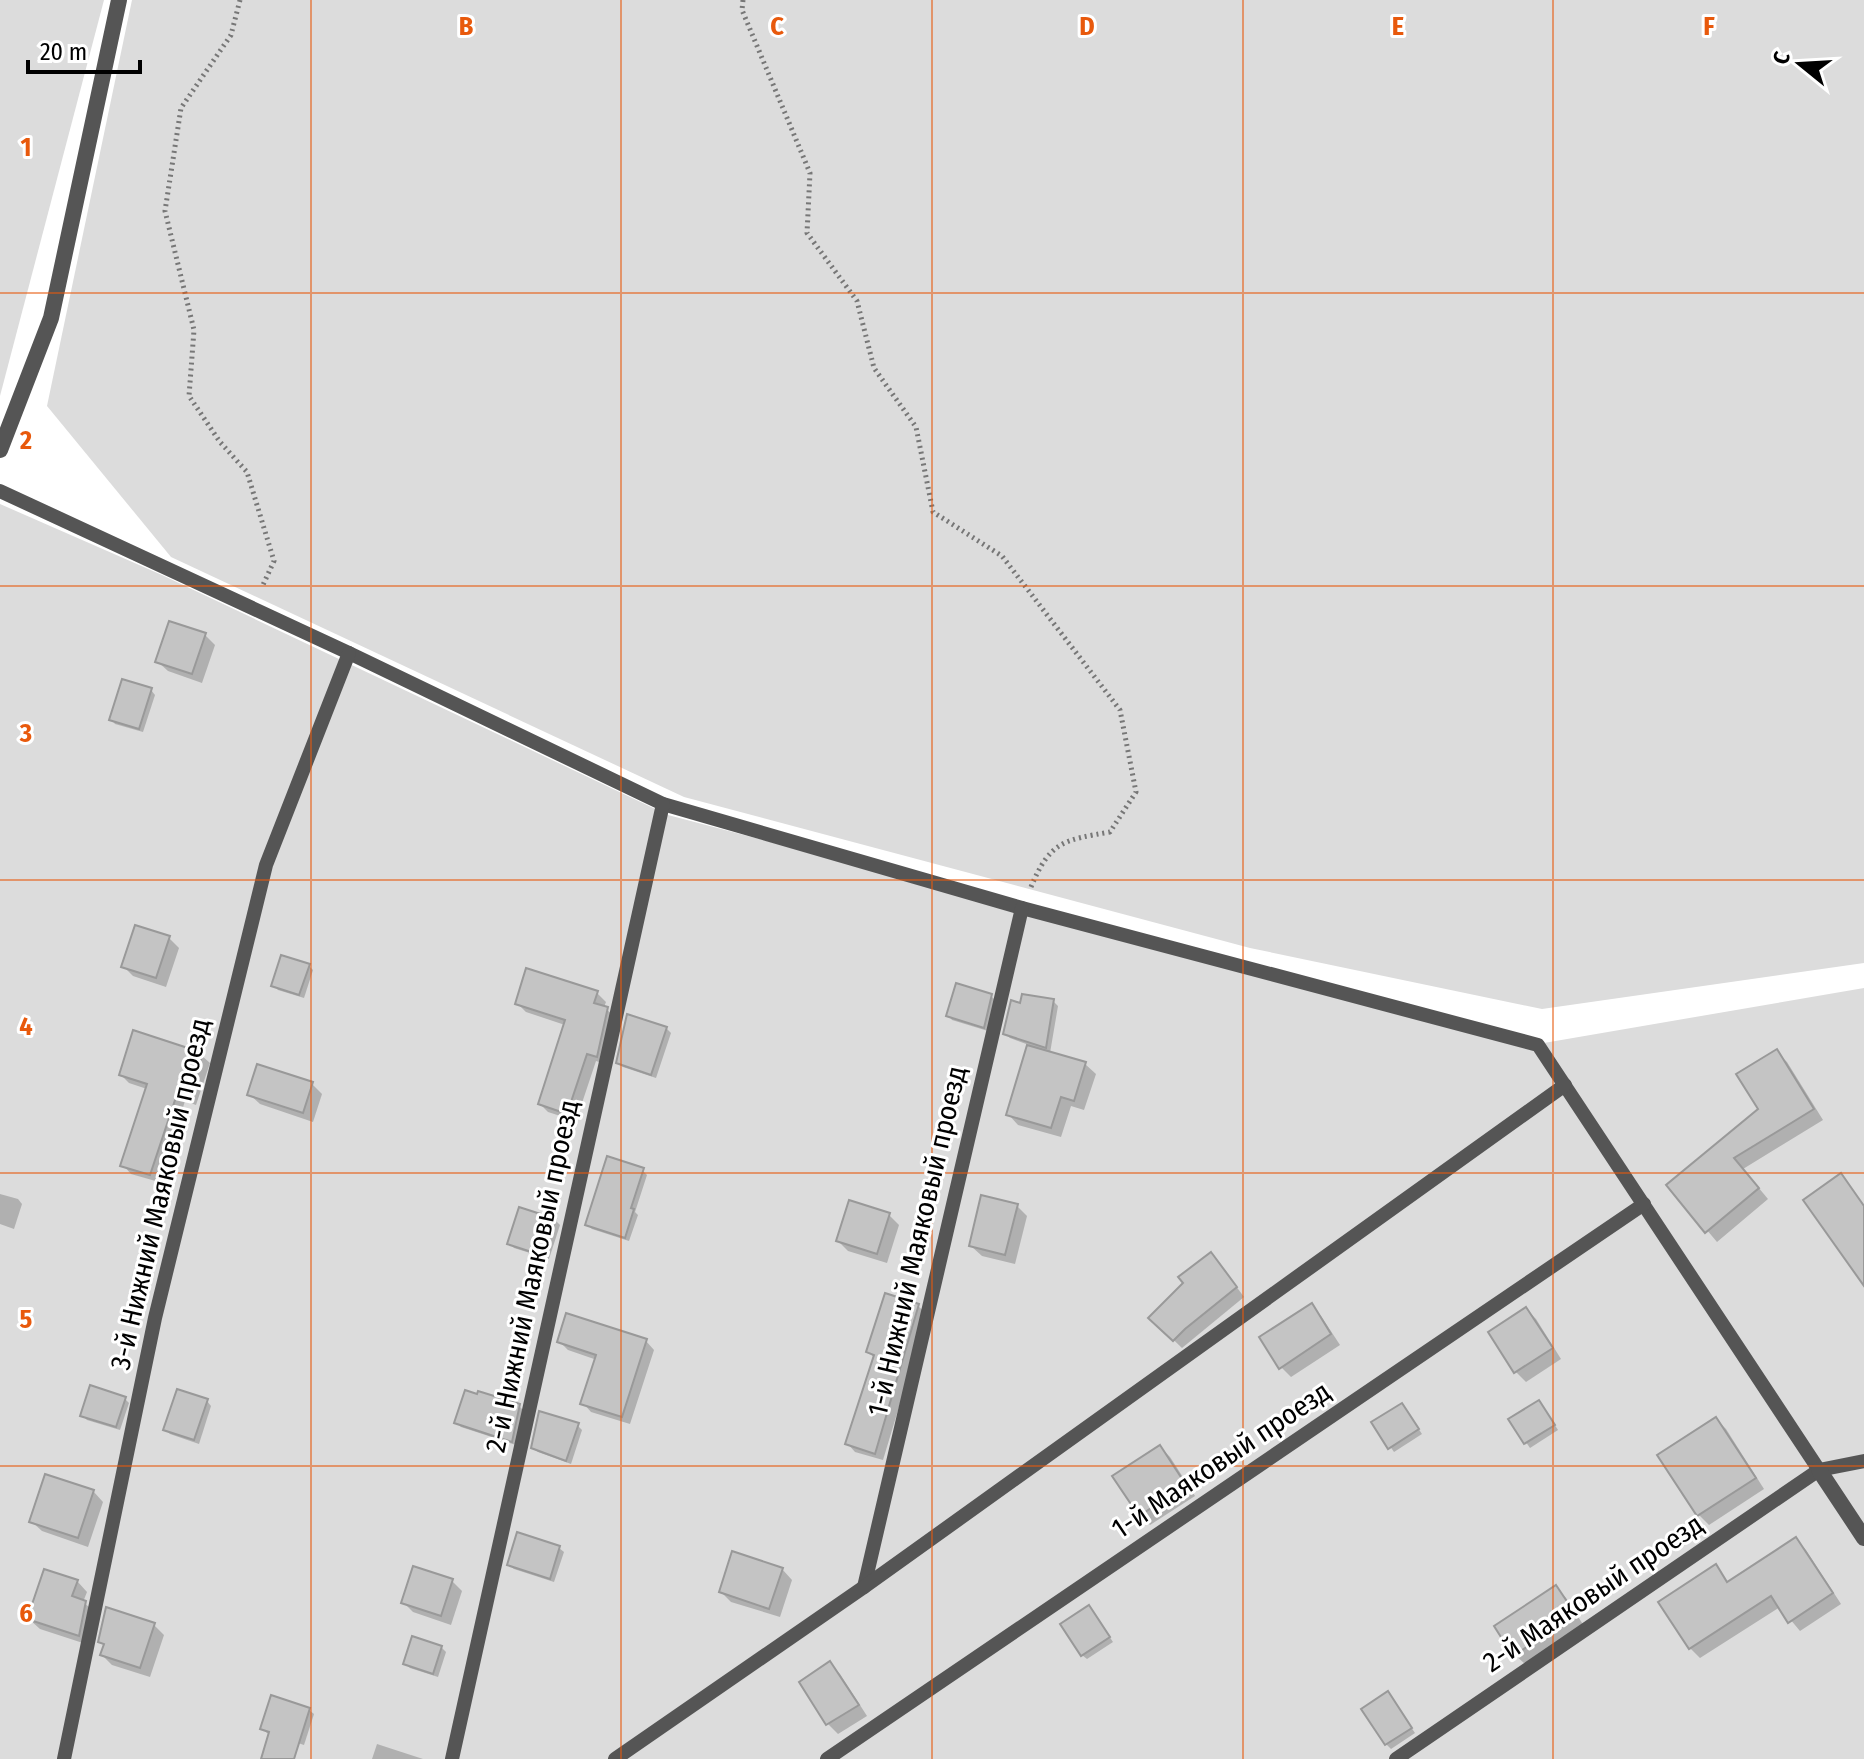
<svg xmlns="http://www.w3.org/2000/svg" width="1864" height="1759" viewBox="0 0 1864 1759" font-family="'Fira Sans Condensed',sans-serif">
	<style>
		.green { fill: #dcdcdc }
		.shadow { fill: #0003 }
		.building { fill: #c4c4c4; stroke: #999; stroke-width: 2 }
		.lines { fill: none; stroke-linecap: round; stroke-linejoin: round }
		.path { stroke: #777; stroke-width: 5; stroke-dasharray: 2 4; stroke-linecap: butt }
		.service { stroke: #555; stroke-width: 14 }
		.minor { stroke: #555; stroke-width: 16 }
		.grid { fill: none; stroke: #e8590c; stroke-width: 2; stroke-opacity: 0.55 }
		.labels { text-anchor: middle; dominant-baseline: central; stroke-width: 6; stroke-linejoin: round; paint-order: stroke }
		.street-label { font-size: 28px; fill: #000; stroke: #fff }
		.grid-label { font-size: 26px; text-anchor: middle; font-weight: bold; fill: #e8590c; stroke: #fff; stroke-width: 6; stroke-linejoin: round; paint-order: stroke }
	</style>
	<rect width="100%" height="100%" fill="#fff"/>
	<!-- green -->
	<g class="green">
		<path d="M 0,0 L 104,0 L 0,396 Z"/>
		<path d="M 132,0 L 1864,0 L 1864,963 L 1542,1009 L 1250,948 L 684,797 L 171,557 L 47,406 Z"/>
		<path d="M 0,504 L 162,575 L 668,815 L 1538,1044 L 1864,988 L 1864,1759 L 0,1759 Z"/>
	</g>
	<!-- shadow -->
	<g class="shadow">
		<path d="M 204,634 L 215,645 L 202,683 L 168,671 L 157,661 Z"/>
		<path d="M 151,690 L 155,695 L 143,732 L 115,724 L 111,719 Z"/>
		<path d="M 169,938 L 179,948 L 166,987 L 133,976 L 123,966 Z"/>
		<path d="M 308,965 L 313,970 L 304,998 L 278,990 L 274,985 Z"/>
		<path d="M 597,993 L 606,1002 L 604,1007 L 616,1018 L 605,1064 L 596,1061 L 576,1121 L 548,1112 L 540,1104 L 565,1025 L 526,1012 L 517,1003 Z"/>
		<path d="M 991,996 L 995,1000 L 988,1031 L 952,1020 L 948,1015 Z"/>
		<path d="M 1053,1001 L 1058,1006 L 1050,1053 L 1085,1064 L 1096,1074 L 1084,1110 L 1071,1106 L 1061,1137 L 1018,1125 L 1008,1114 L 1029,1045 L 1010,1038 L 1005,1034 Z"/>
		<path d="M 666,1028 L 671,1033 L 656,1078 L 623,1067 L 618,1063 Z"/>
		<path d="M 1776,1052 L 1787,1062 L 1823,1120 L 1743,1169 L 1768,1199 L 1717,1242 L 1669,1185 L 1760,1110 Z"/>
		<path d="M 201,1055 L 210,1063 L 196,1105 L 185,1101 L 159,1182 L 131,1174 L 123,1165 L 147,1089 L 129,1083 L 121,1075 Z"/>
		<path d="M 312,1084 L 322,1094 L 313,1122 L 260,1104 L 249,1094 Z"/>
		<path d="M 642,1170 L 647,1175 L 635,1212 L 638,1215 L 629,1241 L 592,1229 L 587,1224 Z"/>
		<path d="M 0,1194 L 18,1199 L 22,1204 L 14,1229 L 0,1224 Z"/>
		<path d="M 1017,1206 L 1027,1216 L 1015,1264 L 982,1256 L 971,1246 Z"/>
		<path d="M 889,1215 L 899,1225 L 887,1263 L 848,1251 L 838,1241 Z"/>
		<path d="M 555,1220 L 560,1225 L 549,1259 L 514,1248 L 510,1243 Z"/>
		<path d="M 1219,1263 L 1244,1297 L 1182,1348 L 1151,1318 Z"/>
		<path d="M 886,1296 L 918,1306 L 927,1314 L 883,1460 L 855,1452 L 847,1443 L 875,1358 L 868,1352 Z"/>
		<path d="M 1311,1306 L 1321,1316 L 1340,1345 L 1291,1377 L 1281,1367 Z"/>
		<path d="M 1526,1309 L 1536,1319 L 1561,1359 L 1526,1382 L 1516,1372 L 1491,1333 Z"/>
		<path d="M 559,1341 L 646,1341 L 654,1350 L 630,1424 L 591,1412 L 583,1403 L 597,1360 L 568,1350 Z"/>
		<path d="M 125,1399 L 129,1403 L 120,1430 L 87,1420 L 82,1415 Z"/>
		<path d="M 207,1401 L 211,1406 L 199,1444 L 170,1434 L 166,1430 Z"/>
		<path d="M 519,1406 L 524,1411 L 516,1445 L 461,1427 L 457,1423 Z"/>
		<path d="M 1543,1407 L 1558,1430 L 1530,1448 L 1511,1420 Z"/>
		<path d="M 1406,1410 L 1422,1434 L 1394,1452 L 1374,1423 Z"/>
		<path d="M 1716,1419 L 1726,1429 L 1764,1489 L 1709,1525 L 1699,1515 Z"/>
		<path d="M 577,1425 L 582,1430 L 571,1464 L 538,1452 L 533,1448 Z"/>
		<path d="M 1160,1447 L 1170,1457 L 1195,1496 L 1150,1525 L 1140,1515 Z"/>
		<path d="M 93,1491 L 103,1502 L 88,1547 L 42,1531 L 31,1521 Z"/>
		<path d="M 1796,1540 L 1806,1550 L 1841,1604 L 1800,1631 L 1780,1607 L 1700,1658 L 1690,1648 L 1715,1567 L 1729,1583 Z"/>
		<path d="M 559,1548 L 564,1552 L 554,1582 L 514,1569 L 509,1565 Z"/>
		<path d="M 782,1569 L 792,1580 L 780,1617 L 731,1602 L 721,1592 Z"/>
		<path d="M 77,1581 L 87,1592 L 83,1602 L 96,1613 L 89,1645 L 40,1629 L 29,1619 Z"/>
		<path d="M 452,1581 L 462,1591 L 451,1625 L 413,1612 L 403,1602 Z"/>
		<path d="M 1556,1588 L 1566,1598 L 1584,1626 L 1525,1664 L 1514,1654 Z"/>
		<path d="M 1093,1612 L 1113,1642 L 1087,1659 L 1082,1655 Z"/>
		<path d="M 154,1625 L 164,1635 L 150,1677 L 112,1665 L 102,1655 L 105,1646 L 100,1642 Z"/>
		<path d="M 441,1647 L 446,1652 L 438,1677 L 410,1668 L 405,1663 Z"/>
		<path d="M 830,1664 L 840,1674 L 867,1716 L 838,1734 L 828,1724 L 801,1683 Z"/>
		<path d="M 1388,1694 L 1415,1733 L 1391,1749 L 1386,1744 Z"/>
		<path d="M 309,1710 L 314,1714 L 304,1745 L 267,1733 L 263,1729 Z"/>
		<path d="M 377,1744 L 423,1759 L 372,1759 Z"/>
	</g>
	<!-- building -->
	<g class="building">
		<path d="M 169,621 L 206,633 L 192,674 L 155,662 Z"/>
		<path d="M 122,679 L 152,688 L 139,729 L 109,720 Z"/>
		<path d="M 135,925 L 170,936 L 156,978 L 121,967 Z"/>
		<path d="M 281,955 L 310,964 L 299,995 L 271,986 Z"/>
		<path d="M 526,968 L 598,991 L 594,1003 L 608,1007 L 597,1057 L 587,1054 L 567,1114 L 538,1104 L 565,1020 L 515,1004 Z"/>
		<path d="M 956,983 L 992,994 L 984,1028 L 946,1016 Z"/>
		<path d="M 1022,994 L 1054,999 L 1046,1048 L 1003,1034 L 1011,1000 L 1020,1003 Z"/>
		<path d="M 627,1014 L 667,1027 L 651,1075 L 616,1063 Z"/>
		<path d="M 133,1030 L 203,1053 L 188,1098 L 177,1094 L 150,1175 L 120,1166 L 147,1084 L 119,1075 Z"/>
		<path d="M 1027,1045 L 1086,1062 L 1074,1101 L 1061,1097 L 1051,1128 L 1006,1115 Z"/>
		<path d="M 1777,1049 L 1814,1109 L 1734,1158 L 1759,1188 L 1705,1233 L 1666,1185 L 1758,1109 L 1736,1074 Z"/>
		<path d="M 257,1064 L 313,1082 L 303,1113 L 247,1095 Z"/>
		<path d="M 607,1156 L 644,1168 L 631,1208 L 634,1209 L 625,1238 L 585,1225 Z"/>
		<path d="M 1841,1173 L 1864,1206 L 1864,1286 L 1803,1200 Z"/>
		<path d="M 981,1195 L 1018,1204 L 1005,1255 L 969,1246 Z"/>
		<path d="M 849,1200 L 890,1213 L 877,1254 L 836,1241 Z"/>
		<path d="M 519,1207 L 556,1219 L 544,1256 L 507,1244 Z"/>
		<path d="M 1211,1252 L 1237,1287 L 1185,1329 L 1173,1341 L 1148,1318 L 1183,1283 L 1178,1277 Z"/>
		<path d="M 885,1293 L 919,1304 L 875,1454 L 845,1444 L 874,1355 L 866,1352 Z"/>
		<path d="M 1312,1303 L 1331,1334 L 1279,1369 L 1259,1337 Z"/>
		<path d="M 1526,1307 L 1553,1348 L 1514,1373 L 1488,1332 Z"/>
		<path d="M 566,1313 L 647,1339 L 622,1417 L 580,1404 L 596,1355 L 557,1342 Z"/>
		<path d="M 90,1385 L 126,1397 L 116,1427 L 80,1416 Z"/>
		<path d="M 177,1389 L 208,1399 L 194,1440 L 163,1430 Z"/>
		<path d="M 465,1390 L 477,1394 L 478,1391 L 520,1404 L 512,1442 L 454,1423 Z"/>
		<path d="M 1539,1400 L 1555,1425 L 1524,1444 L 1508,1419 Z"/>
		<path d="M 1402,1403 L 1419,1429 L 1388,1449 L 1371,1422 Z"/>
		<path d="M 539,1411 L 579,1423 L 566,1461 L 531,1448 Z"/>
		<path d="M 1716,1417 L 1756,1478 L 1697,1516 L 1657,1455 Z"/>
		<path d="M 1160,1445 L 1186,1485 L 1139,1516 L 1112,1476 Z"/>
		<path d="M 45,1474 L 94,1490 L 78,1538 L 29,1522 Z"/>
		<path d="M 517,1532 L 560,1546 L 550,1579 L 507,1565 Z"/>
		<path d="M 1796,1537 L 1833,1593 L 1788,1623 L 1771,1596 L 1689,1649 L 1658,1602 L 1716,1564 L 1727,1582 Z"/>
		<path d="M 732,1551 L 783,1568 L 769,1609 L 719,1592 Z"/>
		<path d="M 413,1566 L 453,1579 L 441,1616 L 401,1603 Z"/>
		<path d="M 44,1569 L 78,1580 L 72,1596 L 86,1601 L 79,1636 L 27,1619 Z"/>
		<path d="M 1556,1585 L 1576,1615 L 1513,1656 L 1494,1626 Z"/>
		<path d="M 1089,1605 L 1110,1637 L 1081,1656 L 1060,1624 Z"/>
		<path d="M 106,1607 L 155,1623 L 140,1668 L 100,1655 L 104,1644 L 98,1642 Z"/>
		<path d="M 412,1636 L 442,1646 L 433,1674 L 403,1664 Z"/>
		<path d="M 830,1661 L 859,1705 L 826,1725 L 799,1682 Z"/>
		<path d="M 1388,1691 L 1412,1728 L 1385,1745 L 1361,1709 Z"/>
		<path d="M 271,1695 L 310,1708 L 294,1759 L 261,1759 L 269,1732 L 260,1729 Z"/>
	</g>
	<g class="lines">
		<!-- path -->
		<g class="path">
			<path d="M 240,0 L 231,35 L 181,108 L 165,211 L 194,330 L 189,396 L 220,442 L 247,472 L 274,561 L 262,587"/>
			<path d="M 743,0 L 742,10 L 810,173 L 807,233 L 857,301 L 874,368 L 916,427 L 933,512 L 1002,556 L 1120,710 L 1136,792 L 1110,832 C 1064,840 1050,841 1031,887"/>
		</g>
		<!-- service -->
		<g class="service">
			<path d="M 0,491 L 349,653 L 663,804 L 1022,908 L 1538,1045 L 1819,1470"/>
			<path d="M 864,1587 L 1022,908"/>
			<path d="M 64,1759 L 155,1318 L 266,865 L 349,653"/>
			<path d="M 452,1759 L 663,804"/>
			<path d="M 615,1759 L 864,1587 L 1565,1085"/>
			<path d="M 827,1759 L 1644,1204"/>
			<path d="M 1396,1759 L 1819,1470 L 1864,1461"/>
		</g>
		<!-- minor -->
		<g class="minor">
			<path d="M 0,450 L 51,318 L 119,0"/>
			<path d="M 1819,1470 L 1864,1538"/>
		</g>
	</g>
	<!-- grid -->
	<path class="grid" d="M 311,0 L 311,1759M 621,0 L 621,1759M 932,0 L 932,1759M 1243,0 L 1243,1759M 1553,0 L 1553,1759M 0,293 L 1864,293M 0,586 L 1864,586M 0,880 L 1864,880M 0,1173 L 1864,1173M 0,1466 L 1864,1466"/>
	<g class="labels">
		<!-- street labels -->
		<g class="street-label">
			<text transform="translate(160 1194) rotate(-77)">3-й Нижний Маяковый проезд</text>
			<text transform="translate(917 1241) rotate(-77)">1-й Нижний Маяковый проезд</text>
			<text transform="translate(532 1276) rotate(-78)">2-й Нижний Маяковый проезд</text>
			<text transform="translate(1221 1460) rotate(-34)">1-й Маяковый проезд</text>
			<text transform="translate(1593 1593) rotate(-34)">2-й Маяковый проезд</text>
		</g>
	</g>
	<g class="grid-label">
		<text x="466" y="35">B</text>
		<text x="777" y="35">C</text>
		<text x="1087" y="35">D</text>
		<text x="1398" y="35">E</text>
		<text x="1709" y="35">F</text>
		<text x="26" y="156">1</text>
		<text x="26" y="449">2</text>
		<text x="26" y="742">3</text>
		<text x="26" y="1035">4</text>
		<text x="26" y="1328">5</text>
		<text x="26" y="1622">6</text>
	</g>
	<!-- north arrow -->
	<g transform="translate(1800 64) rotate(288)" stroke="#ffffff" stroke-width="6" paint-order="stroke">
	<path d="M0-6L14 30L0 20L-14 30Z" fill="#000000"/>
	<text y="-12" font-size="22" font-weight="bold" text-anchor="middle" fill="#000000">С</text>
	</g>
	<!-- scale -->
	<path d="M28 60v12h112v-12" fill="none" stroke="#000000" stroke-width="4"/>
	<text x="40" y="60" font-size="24" fill="#000000" stroke="#ffffff" stroke-width="6" paint-order="stroke">20 m</text>
</svg>
